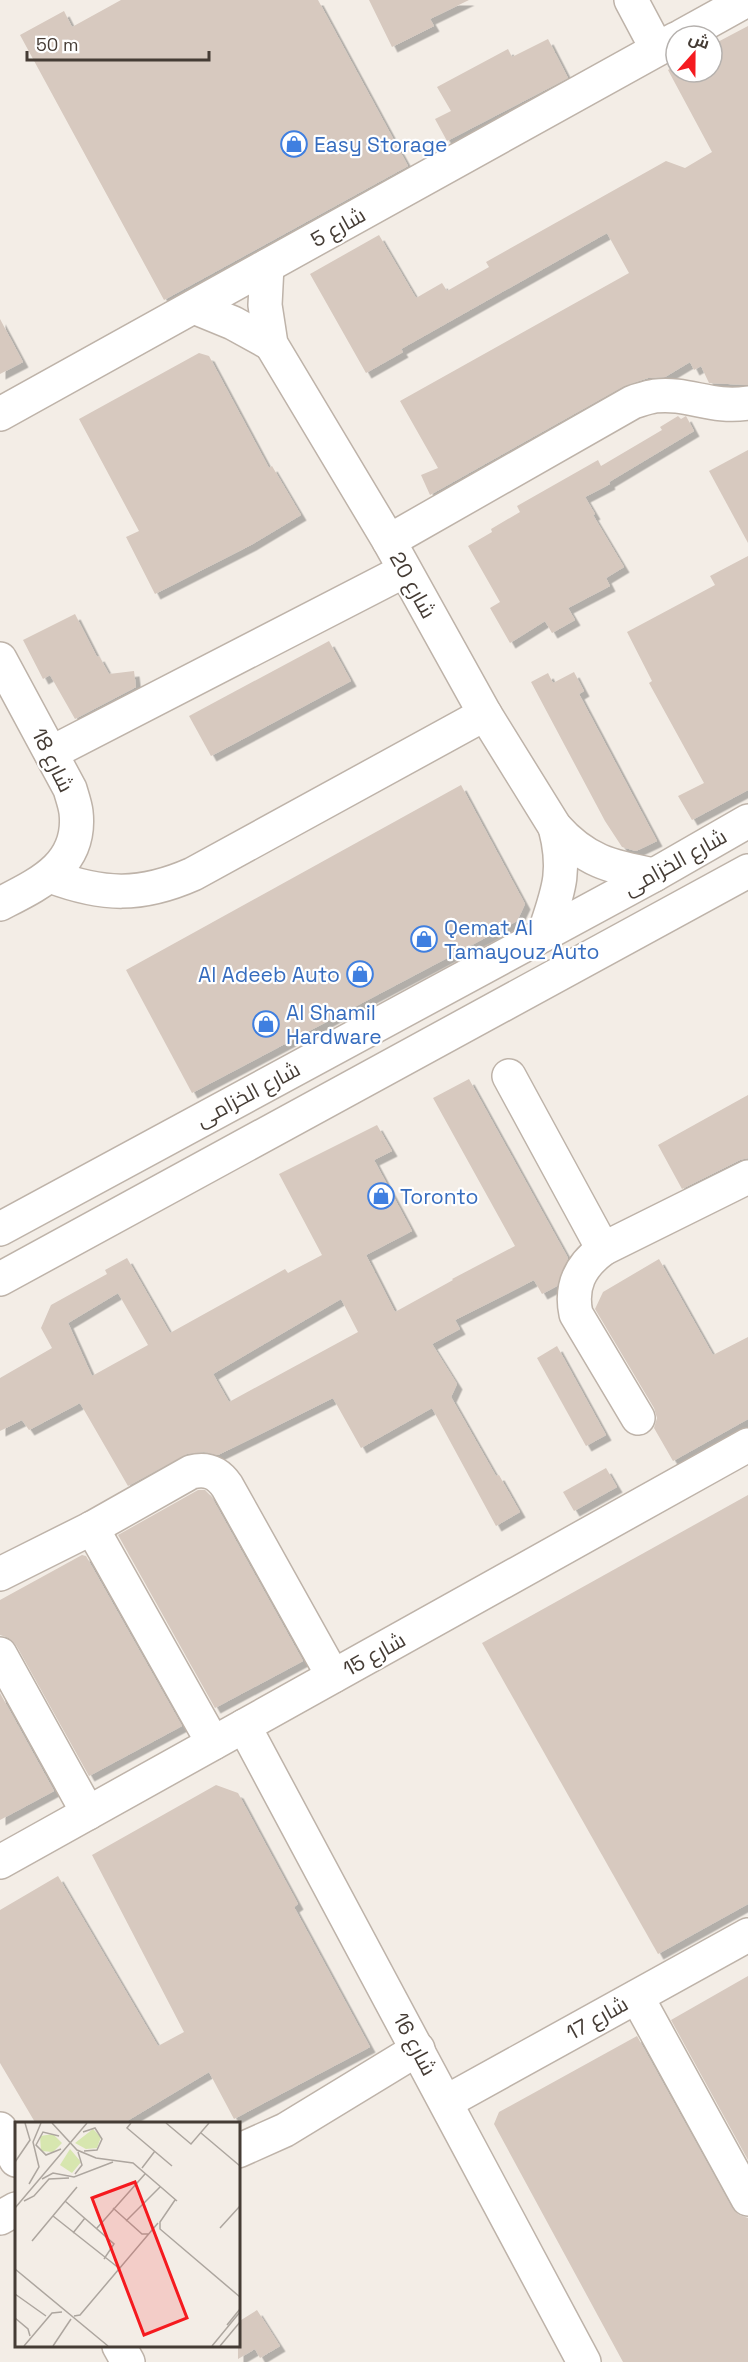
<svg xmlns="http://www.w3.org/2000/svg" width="748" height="2362" viewBox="0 0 748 2362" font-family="'Space Grotesk',Cairo,sans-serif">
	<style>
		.building { fill: #d7c9bf; fill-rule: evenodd; filter: url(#shadow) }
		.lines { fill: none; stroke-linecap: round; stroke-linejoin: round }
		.minor-casing { stroke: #beb3a9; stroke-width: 36 }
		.minor { stroke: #fff; stroke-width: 33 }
		.labels { text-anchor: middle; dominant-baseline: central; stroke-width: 4.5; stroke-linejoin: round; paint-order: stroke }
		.shop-label { font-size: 21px; fill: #366cbe; stroke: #fff; text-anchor: start }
		.street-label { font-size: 21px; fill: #453c35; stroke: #fff }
		.inset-road { fill: none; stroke: #ada69f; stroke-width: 1.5 }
		.view { fill: #f51a1f; fill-opacity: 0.15; stroke: #f51a1f; stroke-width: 3 }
		.inset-edge { fill: none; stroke: #453c35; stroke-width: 3 }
	</style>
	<defs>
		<filter id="shadow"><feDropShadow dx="5.5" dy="5.5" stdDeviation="0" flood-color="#0004"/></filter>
	</defs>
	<rect width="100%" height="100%" fill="#f3ede6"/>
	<!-- building -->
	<g class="building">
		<path d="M 121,0 L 318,0 L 408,166 L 164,300 L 20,35 L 64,11 L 72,27 Z"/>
		<path d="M 369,0 L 469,0 L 430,19 L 434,26 L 392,47 Z"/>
		<path d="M 748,26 L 748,385 L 709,383 L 701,366 L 694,370 L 690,362 L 665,377 L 648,378 L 624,386 L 430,495 L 421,475 L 438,468 L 400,401 L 629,273 L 607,233 L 401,349 L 403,352 L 366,373 L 310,274 L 379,235 L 416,298 L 442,283 L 447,291 L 489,267 L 486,262 L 666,161 L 685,168 L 712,152 L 668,70 L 676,65 L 676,72 L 712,72 L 712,45 Z"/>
		<path d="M 548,39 L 568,78 L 447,141 L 435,119 L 451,111 L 437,87 L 508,49 L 512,57 Z"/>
		<path d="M 0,319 L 23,362 L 0,374 Z"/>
		<path d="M 199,353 L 209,356 L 269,468 L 272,466 L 301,515 L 251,545 L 155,594 L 126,537 L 139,531 L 79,419 Z"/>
		<path d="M 678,416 L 681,419 L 686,416 L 694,431 L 609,482 L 610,484 L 585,497 L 595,514 L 593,515 L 624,567 L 606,578 L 610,586 L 568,608 L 575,620 L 552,633 L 545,621 L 510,643 L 490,608 L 500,602 L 468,546 L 492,532 L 491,529 L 520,512 L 517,506 L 598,460 L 601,466 L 662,430 L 660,427 Z"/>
		<path d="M 748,450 L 748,543 L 709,471 Z"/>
		<path d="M 748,556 L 748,790 L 692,820 L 678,796 L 704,783 L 649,683 L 652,681 L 627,632 L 715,585 L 710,576 Z"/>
		<path d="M 75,614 L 97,657 L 99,656 L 109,674 L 134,671 L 136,687 L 75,719 L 50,675 L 43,679 L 23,640 Z"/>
		<path d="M 329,641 L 351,681 L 211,756 L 189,716 Z"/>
		<path d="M 574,672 L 584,691 L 579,694 L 657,841 L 636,851 L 622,847 L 605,821 L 531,682 L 548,673 L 553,683 Z"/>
		<path d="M 461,785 L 525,904 L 517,921 L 192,1093 L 126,970 Z"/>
		<path d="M 469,1079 L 568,1258 L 557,1286 L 542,1294 L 534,1280 L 455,1320 L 460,1329 L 432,1344 L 457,1384 L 451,1397 L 496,1476 L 499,1475 L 520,1512 L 496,1526 L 432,1408 L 361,1448 L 333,1398 L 218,1455 L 204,1452 L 187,1454 L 128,1486 L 80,1403 L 29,1430 L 22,1420 L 0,1431 L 0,1378 L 52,1348 L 41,1328 L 51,1305 L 107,1274 L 105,1270 L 127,1258 L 170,1333 L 285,1269 L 288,1273 L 322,1255 L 279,1174 L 377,1125 L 392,1151 L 374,1160 L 412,1231 L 366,1255 L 395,1312 L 453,1280 L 452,1279 L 515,1246 L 433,1098 ZM 118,1293 L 148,1345 L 92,1376 L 68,1323 ZM 341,1299 L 358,1332 L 229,1402 L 213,1374 Z"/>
		<path d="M 748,1095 L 748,1158 L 740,1160 L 682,1189 L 658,1145 Z"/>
		<path d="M 659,1259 L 713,1355 L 748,1337 L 748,1419 L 673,1461 L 654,1428 L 657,1418 L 654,1408 L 595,1309 L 603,1292 Z"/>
		<path d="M 557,1346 L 606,1435 L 586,1446 L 537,1358 Z"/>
		<path d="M 606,1468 L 617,1487 L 574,1511 L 563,1492 Z"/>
		<path d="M 198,1490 L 205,1490 L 211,1496 L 303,1661 L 215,1708 L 118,1535 Z"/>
		<path d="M 748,1495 L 748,1904 L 658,1954 L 482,1643 Z"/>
		<path d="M 82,1555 L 86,1556 L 182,1726 L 89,1776 L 16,1645 L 9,1638 L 0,1635 L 0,1600 Z"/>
		<path d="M 0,1693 L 54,1791 L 0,1820 Z"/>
		<path d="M 216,1785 L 238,1793 L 298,1904 L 294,1907 L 370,2047 L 234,2119 L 209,2072 L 122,2124 L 36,2124 L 0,2063 L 0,1910 L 58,1876 L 158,2046 L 184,2032 L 92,1855 Z"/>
		<path d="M 748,1976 L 748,2160 L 671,2020 Z"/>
		<path d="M 637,2036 L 732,2208 L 739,2215 L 748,2218 L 748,2362 L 623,2362 L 494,2124 L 499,2112 Z"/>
		<path d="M 257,2310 L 280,2346 L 260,2358 L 255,2349 L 238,2359 L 238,2322 Z"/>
	</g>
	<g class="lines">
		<!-- minor casing -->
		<g class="minor-casing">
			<g id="minor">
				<path d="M 631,0 L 657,49"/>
				<path d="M 682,36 L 747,0"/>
				<path d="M 267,266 L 265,305 L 271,344 L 389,541 L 485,714 L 555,827 C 585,861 611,867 654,875"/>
				<path d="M 194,307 L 233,323 L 271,344"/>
				<path d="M 0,414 L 676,39"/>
				<path d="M 389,541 L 633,402 C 640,400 648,397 655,396 C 688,392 712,409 748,403"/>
				<path d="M 0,659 L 70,789 C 72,796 75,804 76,812 C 82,865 39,884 0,904"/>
				<path d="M 51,753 L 404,571"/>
				<path d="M 50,876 C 103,896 141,897 193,874 L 485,714"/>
				<path d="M 544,934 C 558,892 567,872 555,827"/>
				<path d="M 509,1076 L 603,1249"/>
				<path d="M 0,1229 L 654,875 L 748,821"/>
				<path d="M 0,1279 L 748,871"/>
				<path d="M 638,1418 L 576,1314 C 570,1286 580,1266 603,1249 L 748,1177"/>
				<path d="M 92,1528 L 213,1743"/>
				<path d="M 0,1574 L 92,1528 L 191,1472 C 207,1468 218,1473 227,1486 L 333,1676"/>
				<path d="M 0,1654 L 88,1813"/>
				<path d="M 244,1726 L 584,2362"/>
				<path d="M 0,1862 L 748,1445"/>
				<path d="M 637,1997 L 748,2199"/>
				<path d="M 446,2102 L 748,1935"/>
				<path d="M 0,2129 L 16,2160"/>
				<path d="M 238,2151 L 285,2130 L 418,2049"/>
				<path d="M 0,2218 L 16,2209"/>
				<path d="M 119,2346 L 128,2362"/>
			</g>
		</g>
		<!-- minor -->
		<use href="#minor" class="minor"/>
	</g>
	<!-- icons -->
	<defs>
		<g id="shop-ring" transform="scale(1.35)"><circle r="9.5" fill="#fff" stroke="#3f7fe0" stroke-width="1.5"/><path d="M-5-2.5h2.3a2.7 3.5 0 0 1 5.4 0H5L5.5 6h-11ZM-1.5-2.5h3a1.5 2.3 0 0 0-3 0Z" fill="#3f7fe0"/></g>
	</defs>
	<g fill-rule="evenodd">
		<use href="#shop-ring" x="294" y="144"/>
		<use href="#shop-ring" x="424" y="939"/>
		<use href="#shop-ring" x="360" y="974"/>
		<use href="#shop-ring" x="266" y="1024"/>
		<use href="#shop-ring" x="381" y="1196"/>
	</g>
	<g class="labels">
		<!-- shop labels -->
		<g class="shop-label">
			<text x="314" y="144">Easy Storage</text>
			<text x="444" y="927">Qemat Al<tspan x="444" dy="24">Tamayouz Auto</tspan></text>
			<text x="340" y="974" text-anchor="end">Al Adeeb Auto</text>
			<text x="286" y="1012">Al Shamil<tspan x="286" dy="24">Hardware</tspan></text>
			<text x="400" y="1196">Toronto</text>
		</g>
		<!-- street labels -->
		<g class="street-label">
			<text transform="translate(338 227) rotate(-29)">شارع 5</text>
			<text transform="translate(413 585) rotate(61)">شارع 20</text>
			<text transform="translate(53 760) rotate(64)">شارع 18</text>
			<text transform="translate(675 862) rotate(-29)">شارع الخزامى</text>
			<text transform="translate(248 1094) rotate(-28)">شارع الخزامى</text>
			<text transform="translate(374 1654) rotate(-29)">شارع 15</text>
			<text transform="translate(597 2018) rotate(-29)">شارع 17</text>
			<text transform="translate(415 2044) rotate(62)">شارع 16</text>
		</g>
	</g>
	<!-- overview -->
	<g transform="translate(15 2122)">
		<rect width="225" height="225" fill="#f3ede6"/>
		<path d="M 78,7 L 86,15 L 82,26 L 71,27 L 60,21 ZM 38,12 L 47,21 L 38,30 L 26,29 L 25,14 ZM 55,27 L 66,40 L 57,51 L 45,43 Z" fill="#d7e6af"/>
		<path class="inset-road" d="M 37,1 L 62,28 L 81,36 L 118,41 L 162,79M 116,1 L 112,6 L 157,44M 151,1 L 176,22 L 194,1M 68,10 L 80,6 L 87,17 L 82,28 L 69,29M 186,11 L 225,44M 44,14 L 28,10 L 21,23 L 31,33 L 46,27M 0,40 L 15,18 L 10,1M 127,46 L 140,29M 60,52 L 67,43 L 63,30M 27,57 L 38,51 L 59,55 L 98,40M 14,62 L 24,45 L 18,20 L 26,1M 160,78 L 145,100 L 145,107 L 225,175M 9,79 L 19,74 L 34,57 L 54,56M 50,79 L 99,122 L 89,137M 0,86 L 72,1M 98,86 L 127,112 L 134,112M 38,94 L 105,147M 111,99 L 145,65M 82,106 L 130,52M 205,106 L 225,84M 58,111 L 70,96M 17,119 L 62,65M 0,147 L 93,224M 0,172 L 31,194M 59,194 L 65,193 L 143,101M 0,196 L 13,207 L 15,214M 212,203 L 225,187M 9,224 L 37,191 L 47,190M 38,224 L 56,197M 197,224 L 225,190M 205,224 L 225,200"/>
		<path class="view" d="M 120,60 L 172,196 L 129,213 L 77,76 Z"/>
		<rect width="225" height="225" class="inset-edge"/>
	</g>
	<!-- north arrow -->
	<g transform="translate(694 54) rotate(21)"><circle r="28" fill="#ffffff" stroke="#b5b1ae" stroke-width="1.5"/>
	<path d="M0-4.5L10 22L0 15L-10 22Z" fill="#f51a1f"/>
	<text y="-9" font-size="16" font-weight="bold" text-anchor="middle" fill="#453c35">ش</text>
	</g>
	<!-- scale -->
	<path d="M27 51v9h182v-9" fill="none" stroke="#453c35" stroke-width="3"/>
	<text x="36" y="51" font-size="18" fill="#453c35" stroke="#ffffff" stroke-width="4.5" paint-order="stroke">50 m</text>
</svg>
